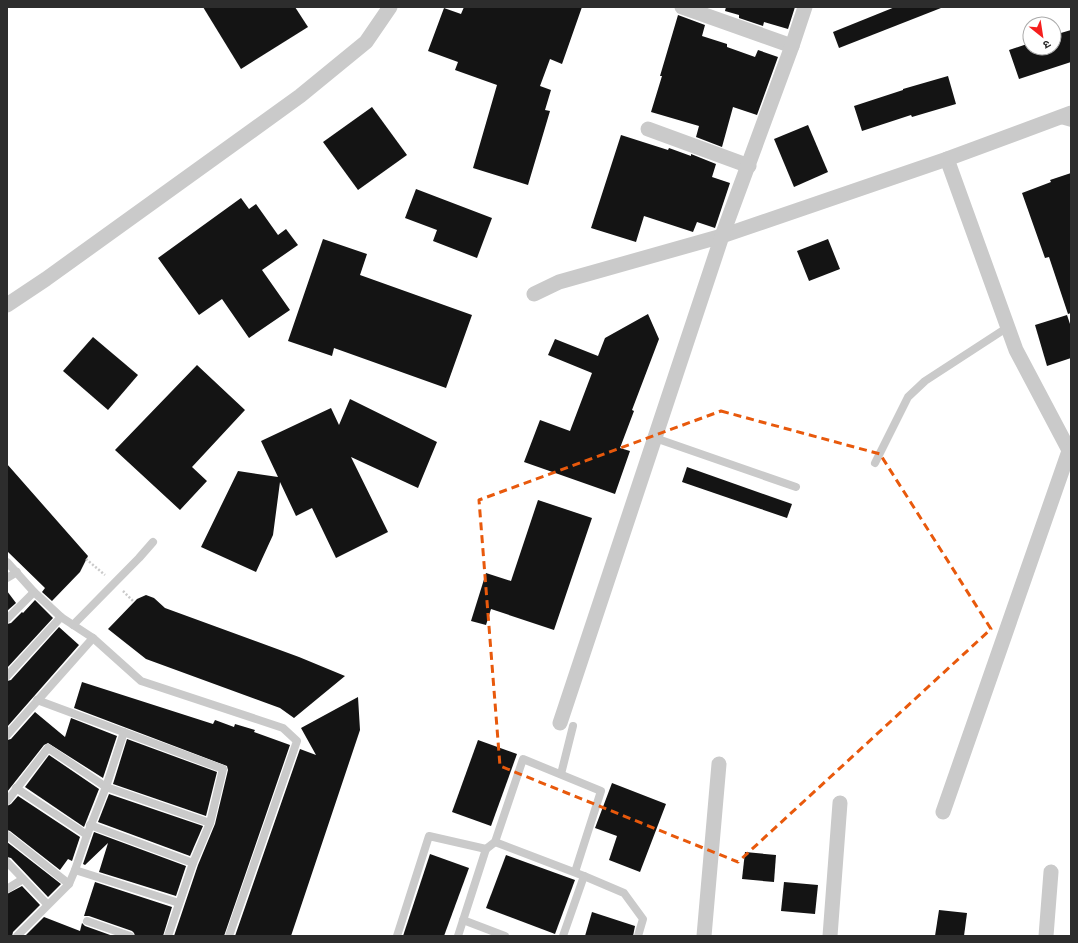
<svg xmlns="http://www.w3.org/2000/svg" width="1078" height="943" viewBox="0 0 1078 943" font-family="'Golos Text','Noto Sans Devanagari',sans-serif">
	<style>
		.building { fill: #141414 }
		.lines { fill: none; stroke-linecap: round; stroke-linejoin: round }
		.path { stroke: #cacaca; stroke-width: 2.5; stroke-dasharray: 2 2; stroke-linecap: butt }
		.lane { stroke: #cacaca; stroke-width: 8 }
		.street { stroke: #cacaca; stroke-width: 15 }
		.marked { fill: none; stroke: #e8590c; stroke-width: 3; stroke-dasharray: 8 5; stroke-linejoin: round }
	</style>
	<rect width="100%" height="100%" fill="#fff"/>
	<!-- building -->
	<g class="building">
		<path d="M 203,7 L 295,7 L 308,27 L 241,69 Z"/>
		<path d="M 464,7 L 582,7 L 562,64 L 550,59 L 540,86 L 551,90 L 545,110 L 550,111 L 528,185 L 473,168 L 497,85 L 455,70 L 458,62 L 428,51 L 444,8 L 461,14 Z"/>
		<path d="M 726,7 L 795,7 L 788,29 L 764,22 L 763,26 L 739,18 L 739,15 L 725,11 Z"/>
		<path d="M 895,7 L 941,8 L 839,48 L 833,32 Z"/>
		<path d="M 678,15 L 705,25 L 702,36 L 727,44 L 727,47 L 755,57 L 758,50 L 778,57 L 757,115 L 733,107 L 722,147 L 696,137 L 699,126 L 651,112 L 662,76 L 660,76 Z"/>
		<path d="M 1071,30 L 1071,62 L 1019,79 L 1009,50 L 1030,43 L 1030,48 L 1054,48 L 1054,35 Z"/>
		<path d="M 948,76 L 956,104 L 912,117 L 911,115 L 862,131 L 854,106 L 903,90 L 903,89 Z"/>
		<path d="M 372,107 L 407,155 L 358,190 L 323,142 Z"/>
		<path d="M 808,125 L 828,172 L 794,187 L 774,139 Z"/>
		<path d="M 621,135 L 668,150 L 669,148 L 691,156 L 691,154 L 716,164 L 712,177 L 730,183 L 715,228 L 697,222 L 693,232 L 644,216 L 636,242 L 591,228 Z"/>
		<path d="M 1071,173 L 1071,313 L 1068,314 L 1049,257 L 1045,258 L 1022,193 L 1051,182 L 1050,180 Z"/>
		<path d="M 416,189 L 492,218 L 477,258 L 433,241 L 437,230 L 405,218 Z"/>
		<path d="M 241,198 L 249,209 L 256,204 L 278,235 L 286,229 L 298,245 L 262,270 L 290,310 L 249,338 L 222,299 L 199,315 L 158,258 Z"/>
		<path d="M 323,239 L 367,254 L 360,275 L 472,315 L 446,388 L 334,348 L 332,356 L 288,341 Z"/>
		<path d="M 828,239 L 840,269 L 809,281 L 797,251 Z"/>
		<path d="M 648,314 L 659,339 L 632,410 L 634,411 L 620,448 L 630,451 L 615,494 L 524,462 L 540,420 L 570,431 L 592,373 L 548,355 L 555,339 L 598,356 L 605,338 Z"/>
		<path d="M 1067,315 L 1071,327 L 1071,358 L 1047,366 L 1035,325 Z"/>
		<path d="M 93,337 L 138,375 L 108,410 L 63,371 Z"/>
		<path d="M 197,365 L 245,410 L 192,467 L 207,481 L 180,510 L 115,450 Z"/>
		<path d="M 350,399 L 437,442 L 418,488 L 351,457 L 388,532 L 336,558 L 312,508 L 296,516 L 280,482 L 273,535 L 256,572 L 201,547 L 238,471 L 278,477 L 261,441 L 331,408 L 339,425 Z"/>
		<path d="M 7,464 L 88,556 L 80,572 L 52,601 L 42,592 L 45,588 L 7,551 Z"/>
		<path d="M 687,467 L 792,504 L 787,518 L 682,482 Z"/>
		<path d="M 538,500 L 592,518 L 554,630 L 491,609 L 486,625 L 471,621 L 486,573 L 511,581 Z"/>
		<path d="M 7,591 L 16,603 L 7,611 Z"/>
		<path d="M 146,595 L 154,598 L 165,608 L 299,657 L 345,676 L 294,718 L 280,708 L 146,659 L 108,629 L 137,599 Z"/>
		<path d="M 35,600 L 53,618 L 7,668 L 7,624 L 11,623 L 22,612 L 23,613 Z"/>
		<path d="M 59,627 L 79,645 L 7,727 L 7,681 L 11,680 Z"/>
		<path d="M 82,682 L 213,724 L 215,720 L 234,727 L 235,724 L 255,730 L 254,732 L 290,745 L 224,936 L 174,936 L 198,865 L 215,824 L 228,770 L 227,766 L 74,708 Z"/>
		<path d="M 358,697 L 360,730 L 291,936 L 235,936 L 300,749 L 316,755 L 301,728 Z"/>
		<path d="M 35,712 L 65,737 L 71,718 L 117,736 L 103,778 L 48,743 L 44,745 L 7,792 L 7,740 L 11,739 Z"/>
		<path d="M 127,739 L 217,772 L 206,816 L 113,784 Z"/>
		<path d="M 478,740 L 517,754 L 491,826 L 452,812 Z"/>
		<path d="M 49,755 L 99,789 L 84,827 L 25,787 Z"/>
		<path d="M 612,783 L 666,804 L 640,872 L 609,860 L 617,836 L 595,828 Z"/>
		<path d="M 109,794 L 203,826 L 190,856 L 98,822 Z"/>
		<path d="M 18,796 L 80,837 L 72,861 L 68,859 L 60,870 L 10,831 L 7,830 L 7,806 L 11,804 Z"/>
		<path d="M 94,832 L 186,866 L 176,896 L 99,872 L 108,843 L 85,865 L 83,864 Z"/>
		<path d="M 7,842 L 61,884 L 48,897 L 11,858 L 7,857 Z"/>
		<path d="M 745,852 L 776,855 L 774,882 L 742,879 Z"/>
		<path d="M 430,854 L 469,868 L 444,936 L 403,936 Z"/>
		<path d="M 506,855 L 575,880 L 555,934 L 486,908 Z"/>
		<path d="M 95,882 L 172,907 L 163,936 L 135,936 L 134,933 L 132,931 L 89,916 L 84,916 Z"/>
		<path d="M 784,882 L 818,885 L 815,914 L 781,911 Z"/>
		<path d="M 22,886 L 40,905 L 13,932 L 12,936 L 7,936 L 7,894 Z"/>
		<path d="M 939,910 L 967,913 L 964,936 L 935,936 Z"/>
		<path d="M 592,912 L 635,926 L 633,936 L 585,936 Z"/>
		<path d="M 44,917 L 80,931 L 82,923 L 85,926 L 113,936 L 25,936 Z"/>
	</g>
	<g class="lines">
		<!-- path -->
		<g class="path">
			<path d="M 86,559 L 105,575"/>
			<path d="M 123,591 L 134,602"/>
		</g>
		<!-- lane -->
		<g class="lane">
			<path d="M 1057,119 L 1071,123"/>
			<path d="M 655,438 L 796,487"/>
			<path d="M 875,463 L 908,397 L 925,381 L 1008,327"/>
			<path d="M 7,562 L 34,592 L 61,617 L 93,638 L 141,681 L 283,728 L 297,741 L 229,936"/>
			<path d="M 7,578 L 17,572"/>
			<path d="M 7,619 L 34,592"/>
			<path d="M 73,625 L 139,558 L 153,542"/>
			<path d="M 7,676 L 61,617"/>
			<path d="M 37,700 L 223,769 L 210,823 L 193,863 L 168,936"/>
			<path d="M 7,735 L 93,638"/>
			<path d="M 561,774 L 573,726"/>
			<path d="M 16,788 L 87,835"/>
			<path d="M 7,801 L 48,748 L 106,787 L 210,823"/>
			<path d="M 90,825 L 193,863"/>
			<path d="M 7,835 L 69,884"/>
			<path d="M 495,842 L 584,876 L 624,893 L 643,919 L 638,936"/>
			<path d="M 7,862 L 47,904"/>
			<path d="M 75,870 L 179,903"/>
			<path d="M 7,889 L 23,879"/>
			<path d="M 463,920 L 505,936"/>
			<path d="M 87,921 L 130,936"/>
			<path d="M 17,936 L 69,884 L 75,870 L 87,835 L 106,787 L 124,732"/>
			<path d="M 397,936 L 429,836 L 486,849"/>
			<path d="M 458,936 L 486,849 L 495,842 L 523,759 L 601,791 L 575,872"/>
			<path d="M 563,936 L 584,876"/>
		</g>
		<!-- street -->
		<g class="street">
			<path d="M 682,7 L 792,46"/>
			<path d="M 648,129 L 749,166"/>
			<path d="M 947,159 L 1016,350 L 1071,454"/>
			<path d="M 534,294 L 559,282 L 722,236 L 947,159 L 1071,113"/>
			<path d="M 7,305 L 46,279 L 300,96 L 366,42 L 390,7"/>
			<path d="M 560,723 L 722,236 L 792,46 L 805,7"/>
			<path d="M 943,812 L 1069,451"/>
			<path d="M 704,936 L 719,764"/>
			<path d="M 830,936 L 840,803"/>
			<path d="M 1046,936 L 1051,872"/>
		</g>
	</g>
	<!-- marked area -->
	<path class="marked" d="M 721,411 L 880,454 L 991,629 L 738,862 L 500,766 L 479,500 Z"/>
	<!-- border -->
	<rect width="1078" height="943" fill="none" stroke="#2d2d2d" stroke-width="16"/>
	<!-- north arrow -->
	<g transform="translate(1042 36) rotate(150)"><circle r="19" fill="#ffffff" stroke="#ababab"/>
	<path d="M0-3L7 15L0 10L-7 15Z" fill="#f51f1e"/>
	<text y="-6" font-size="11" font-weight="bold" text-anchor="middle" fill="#2d2d2d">उ</text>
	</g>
</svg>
